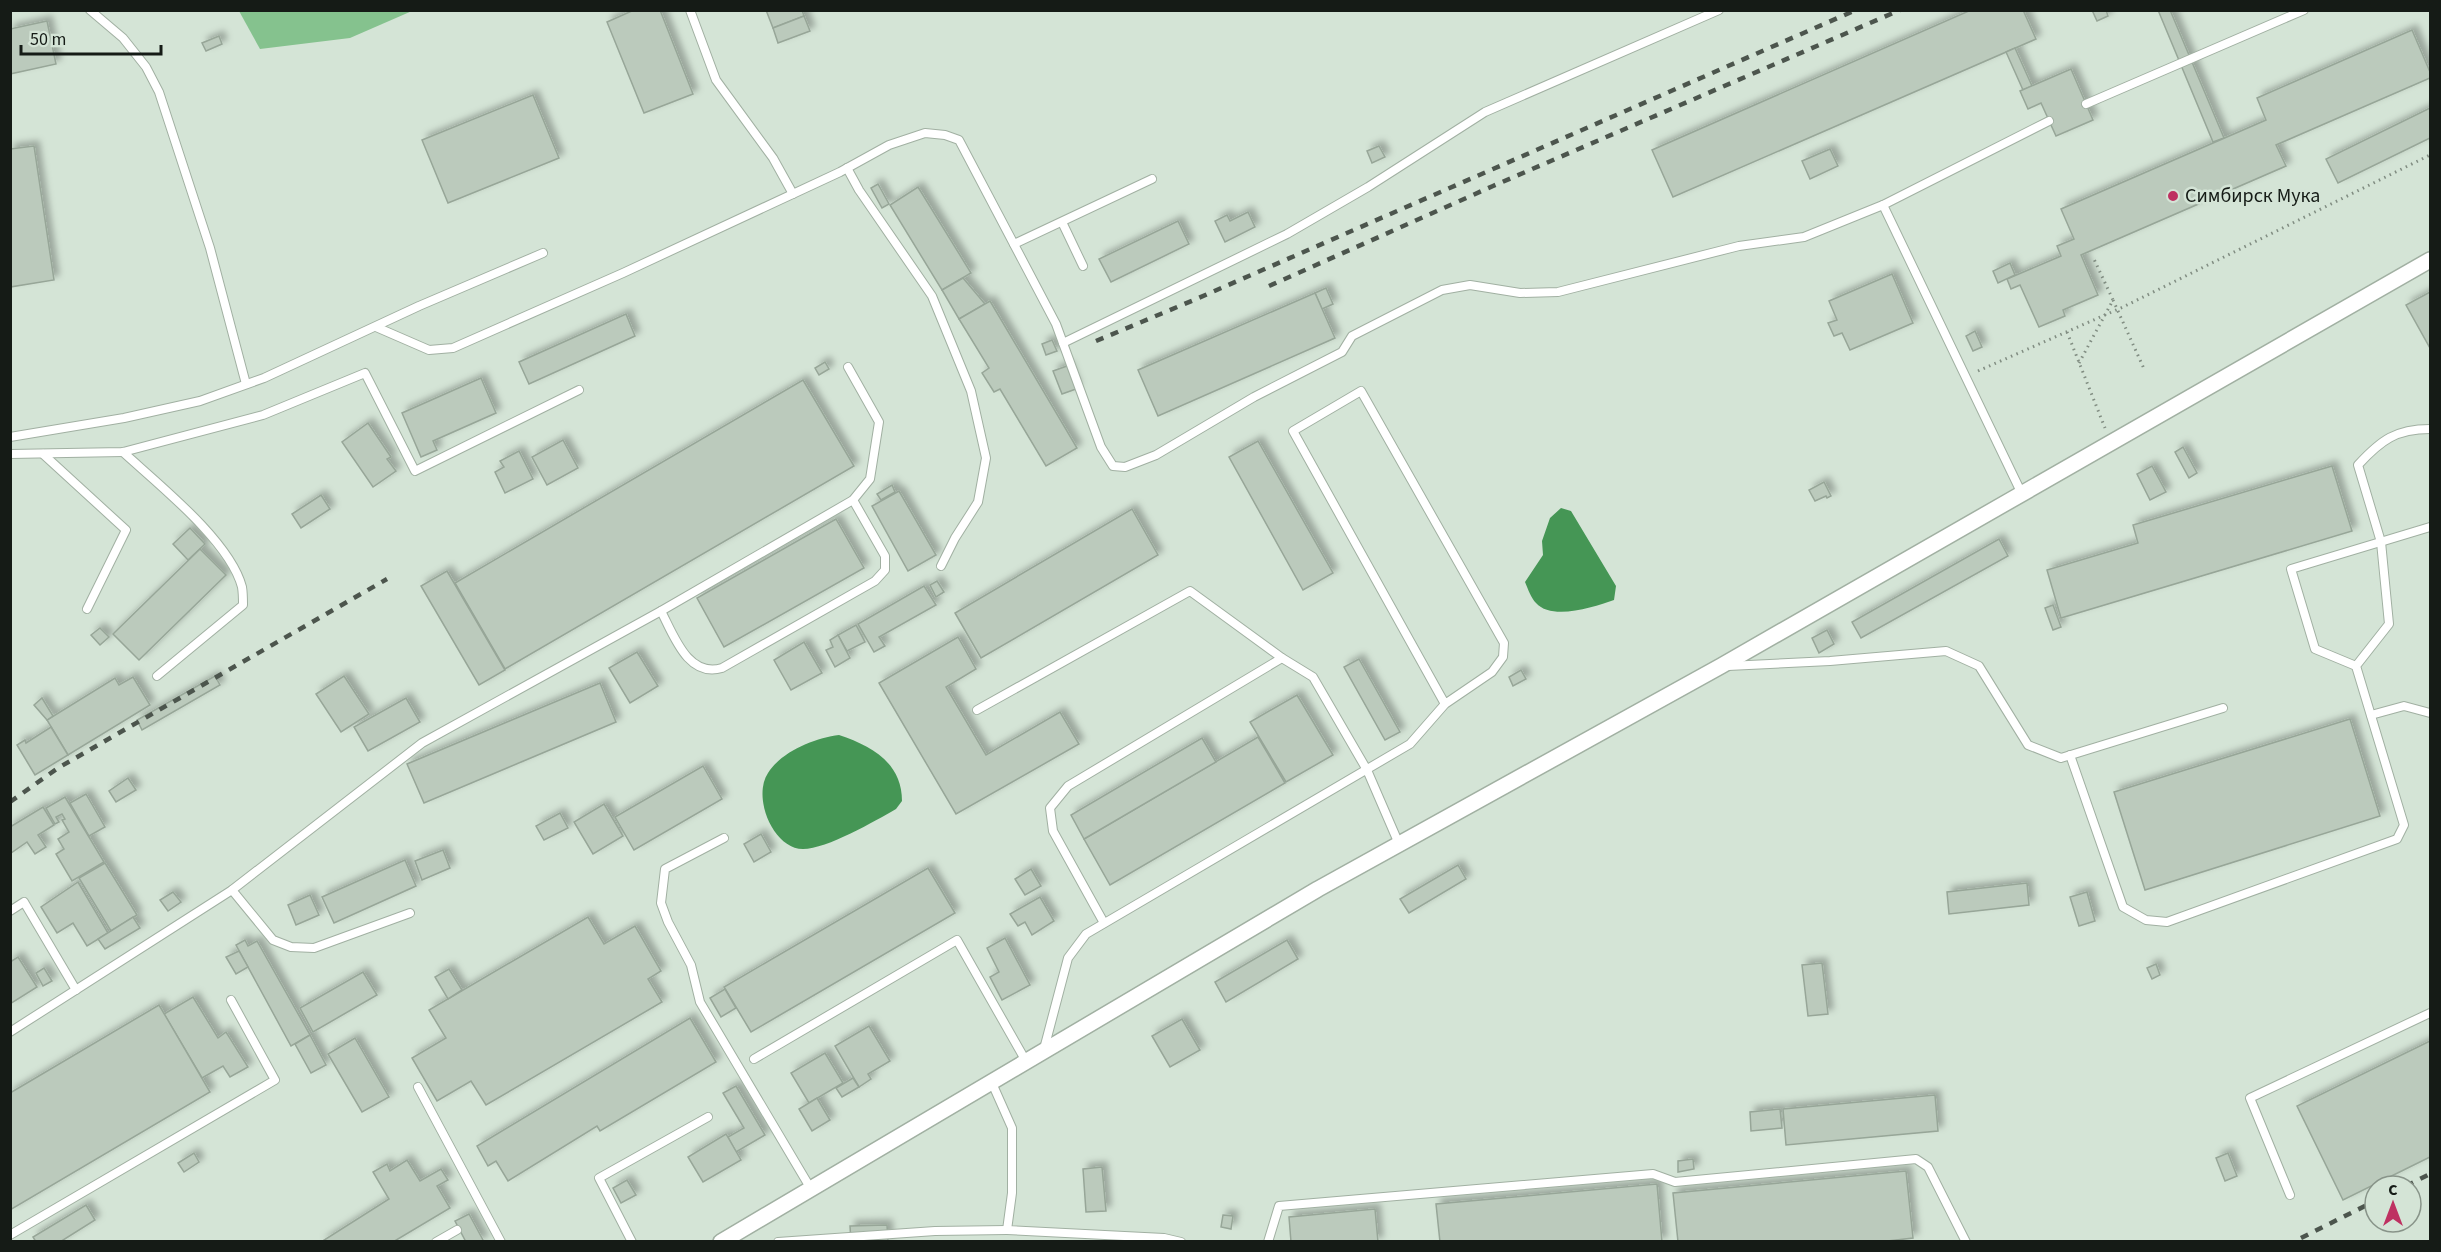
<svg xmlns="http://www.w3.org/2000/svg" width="2441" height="1252" viewBox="0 0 2441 1252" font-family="'Source Sans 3',sans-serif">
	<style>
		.green { fill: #85c28e }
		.water { fill: #459655 }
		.building { fill: #bbcabc; stroke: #97a698; stroke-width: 1.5; filter: url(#shadow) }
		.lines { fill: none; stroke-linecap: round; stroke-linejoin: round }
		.service-casing { stroke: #a1b0a2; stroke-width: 10 }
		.minor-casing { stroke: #a1b0a2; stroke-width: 18 }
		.path { stroke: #818d82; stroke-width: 3; stroke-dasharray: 1.5 4.5; stroke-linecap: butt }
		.service { stroke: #fff; stroke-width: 8 }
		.minor { stroke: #fff; stroke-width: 15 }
		.rail { stroke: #4c554d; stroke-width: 4.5; stroke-dasharray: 8 8; stroke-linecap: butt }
		.poi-dot { fill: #be3161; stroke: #d4e4d6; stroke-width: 2 }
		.labels { text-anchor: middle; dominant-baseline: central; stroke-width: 5; stroke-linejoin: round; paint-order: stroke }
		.poi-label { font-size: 20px; fill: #151b16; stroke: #d4e4d6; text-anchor: start }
	</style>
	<defs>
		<filter id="shadow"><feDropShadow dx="5" dy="-5" stdDeviation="3" flood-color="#0004"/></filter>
	</defs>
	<rect width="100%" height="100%" fill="#d4e4d6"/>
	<!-- green -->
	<path class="green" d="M 239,11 L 412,11 L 350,38 L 260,49 Z"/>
	<!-- water -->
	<g class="water">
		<path d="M 1561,508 L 1571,511 L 1616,586 L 1614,600 C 1594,607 1552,621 1536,603 C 1531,598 1528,589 1525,582 L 1543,555 L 1542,541 L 1550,518 Z"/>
		<path d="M 839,735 C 872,746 902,763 902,801 L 896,809 C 875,821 827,849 803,849 C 773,849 752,797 768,773 C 782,751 815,738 839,735 Z"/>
	</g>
	<!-- building -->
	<g class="building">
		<path d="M 634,10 L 660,10 L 693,94 L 644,113 L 607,22 Z"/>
		<path d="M 766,10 L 802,10 L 804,16 L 773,28 Z"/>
		<path d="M 1971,10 L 2023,10 L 2036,39 L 1673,197 L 1652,150 Z"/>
		<path d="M 2092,10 L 2106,10 L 2108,16 L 2097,21 Z"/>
		<path d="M 2158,10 L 2170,10 L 2224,138 L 2213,142 Z"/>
		<path d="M 804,16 L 810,31 L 778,43 L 773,28 Z"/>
		<path d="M 47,21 L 56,64 L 10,74 L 10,29 Z"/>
		<path d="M 2412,30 L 2430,72 L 2430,78 L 2276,145 L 2286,166 L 2081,255 L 2098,295 L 2063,310 L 2065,316 L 2039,327 L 2020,285 L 2011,289 L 2007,279 L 2061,256 L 2057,246 L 2074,239 L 2061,209 L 2266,120 L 2257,98 Z"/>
		<path d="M 219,36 L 222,44 L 206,51 L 202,43 Z"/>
		<path d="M 2015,48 L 2032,86 L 2023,90 L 2006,52 Z"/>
		<path d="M 2071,69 L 2093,120 L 2056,136 L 2041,103 L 2028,109 L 2020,91 Z"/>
		<path d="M 533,95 L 559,158 L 448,203 L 422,140 Z"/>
		<path d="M 2430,108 L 2430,138 L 2338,183 L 2326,159 Z"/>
		<path d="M 34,146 L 54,280 L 10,287 L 10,149 Z"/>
		<path d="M 1379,146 L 1385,157 L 1372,163 L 1367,151 Z"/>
		<path d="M 1830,149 L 1838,166 L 1810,179 L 1802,161 Z"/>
		<path d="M 878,184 L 889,204 L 882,208 L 871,188 Z"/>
		<path d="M 918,187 L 971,273 L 942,290 L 890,205 Z"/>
		<path d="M 1248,212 L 1255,227 L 1225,242 L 1215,221 L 1227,215 L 1230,221 Z"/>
		<path d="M 1178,221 L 1189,244 L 1111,282 L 1099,259 Z"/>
		<path d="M 2010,263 L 2015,275 L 1998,283 L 1993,271 Z"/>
		<path d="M 1892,274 L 1913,323 L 1850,350 L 1842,333 L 1834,336 L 1828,323 L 1837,320 L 1829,301 Z"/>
		<path d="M 963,278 L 985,304 L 959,319 L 942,290 Z"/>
		<path d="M 1326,288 L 1333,304 L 1322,309 L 1315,293 Z"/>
		<path d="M 2430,292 L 2430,348 L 2406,305 Z"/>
		<path d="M 1315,293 L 1335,338 L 1158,416 L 1138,370 Z"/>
		<path d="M 990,301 L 1077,448 L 1046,466 L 1000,389 L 994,392 L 982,373 L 989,368 L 959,319 Z"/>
		<path d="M 626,314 L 635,336 L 529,384 L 519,362 Z"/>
		<path d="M 1975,331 L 1982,347 L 1973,351 L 1966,336 Z"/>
		<path d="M 1052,340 L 1057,351 L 1046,355 L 1042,344 Z"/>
		<path d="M 825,362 L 829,369 L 819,375 L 815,368 Z"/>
		<path d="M 1067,366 L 1076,389 L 1062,394 L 1053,371 Z"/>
		<path d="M 481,378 L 496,413 L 433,441 L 437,450 L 421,457 L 402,413 Z"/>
		<path d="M 803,380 L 854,466 L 505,669 L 455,583 Z"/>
		<path d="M 368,423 L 391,457 L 387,459 L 396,471 L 373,487 L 342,442 Z"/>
		<path d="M 563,440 L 578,468 L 547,485 L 532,457 Z"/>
		<path d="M 1258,441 L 1333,573 L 1303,590 L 1229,457 Z"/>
		<path d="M 2183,447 L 2197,473 L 2189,478 L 2175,452 Z"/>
		<path d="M 519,451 L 533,479 L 505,493 L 495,472 L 504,467 L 500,461 Z"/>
		<path d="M 2152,466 L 2166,492 L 2150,500 L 2137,474 Z"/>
		<path d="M 2332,466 L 2352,531 L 2061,618 L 2047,570 L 2138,543 L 2133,525 Z"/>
		<path d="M 1824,482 L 1831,496 L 1827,498 L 1826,496 L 1815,501 L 1809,490 Z"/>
		<path d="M 892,485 L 895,492 L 881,500 L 877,494 Z"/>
		<path d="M 899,491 L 936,555 L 908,571 L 872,506 Z"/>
		<path d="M 321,495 L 330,509 L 301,528 L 292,514 Z"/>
		<path d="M 1132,509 L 1158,555 L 981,658 L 955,613 Z"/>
		<path d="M 836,519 L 864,568 L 724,647 L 697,598 Z"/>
		<path d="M 190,528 L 205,544 L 188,560 L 173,544 Z"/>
		<path d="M 1999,539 L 2008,556 L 1861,638 L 1852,622 Z"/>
		<path d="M 200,549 L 226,575 L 139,660 L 113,634 Z"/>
		<path d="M 447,571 L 505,670 L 479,685 L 421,586 Z"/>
		<path d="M 937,581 L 944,592 L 936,597 L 930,585 Z"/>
		<path d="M 924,586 L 936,605 L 879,637 L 885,646 L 874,652 L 858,624 Z"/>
		<path d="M 2053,605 L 2061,627 L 2053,630 L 2045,608 Z"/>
		<path d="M 856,625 L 865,642 L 847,651 L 838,635 Z"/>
		<path d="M 100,628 L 109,637 L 100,645 L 91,635 Z"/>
		<path d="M 1827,630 L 1834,644 L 1819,653 L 1812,638 Z"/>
		<path d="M 838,635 L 850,658 L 835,667 L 826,650 L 833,647 L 830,640 Z"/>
		<path d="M 958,637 L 976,669 L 946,687 L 986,755 L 1060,712 L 1079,744 L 956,814 L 879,683 Z"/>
		<path d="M 804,642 L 822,673 L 791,690 L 774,660 Z"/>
		<path d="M 637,652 L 658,686 L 630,703 L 609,668 Z"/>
		<path d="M 1359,659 L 1400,732 L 1385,740 L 1344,667 Z"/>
		<path d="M 1521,670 L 1526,679 L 1513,686 L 1509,677 Z"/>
		<path d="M 215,676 L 220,685 L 142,730 L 137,720 Z"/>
		<path d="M 344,676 L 369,714 L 341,732 L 316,694 Z"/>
		<path d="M 133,677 L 150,705 L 68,755 L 47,720 L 115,678 L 119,685 Z"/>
		<path d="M 600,683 L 616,722 L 424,803 L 407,764 Z"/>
		<path d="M 1297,695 L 1333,755 L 1286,782 L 1250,722 Z"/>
		<path d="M 42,698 L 53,716 L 47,720 L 34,705 Z"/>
		<path d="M 406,698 L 420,722 L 368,751 L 354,727 Z"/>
		<path d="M 2350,719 L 2380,816 L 2145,890 L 2114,792 Z"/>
		<path d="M 51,727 L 68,755 L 35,775 L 17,745 L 25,740 L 26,743 Z"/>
		<path d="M 1258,737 L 1285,783 L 1110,885 L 1084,839 Z"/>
		<path d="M 1202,738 L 1216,762 L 1084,839 L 1071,815 Z"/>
		<path d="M 703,766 L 722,799 L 634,850 L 615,817 Z"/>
		<path d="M 128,778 L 136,790 L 116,802 L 109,791 Z"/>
		<path d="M 86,794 L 105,827 L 89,836 L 70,803 Z"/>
		<path d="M 65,797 L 104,862 L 72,881 L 56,854 L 64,849 L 58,839 L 69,832 L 62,820 L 65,819 L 62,814 L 56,817 L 59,822 L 55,824 L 46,808 Z"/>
		<path d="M 604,804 L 623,836 L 593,854 L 574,822 Z"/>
		<path d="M 43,807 L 54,825 L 38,835 L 46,847 L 35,854 L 27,842 L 11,853 L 10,827 Z"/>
		<path d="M 560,813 L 568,828 L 544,840 L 536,826 Z"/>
		<path d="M 761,834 L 771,852 L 754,862 L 744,844 Z"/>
		<path d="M 443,850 L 450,868 L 422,880 L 415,861 Z"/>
		<path d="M 405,860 L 416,886 L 334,923 L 322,897 Z"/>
		<path d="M 105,863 L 137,915 L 111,931 L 79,878 Z"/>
		<path d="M 1458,865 L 1466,879 L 1409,913 L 1400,899 Z"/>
		<path d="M 928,868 L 955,913 L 751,1032 L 724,987 Z"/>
		<path d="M 1031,869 L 1041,886 L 1025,895 L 1015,879 Z"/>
		<path d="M 78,882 L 108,933 L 87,946 L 73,923 L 57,933 L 41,907 Z"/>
		<path d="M 2027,883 L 2029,905 L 1949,914 L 1947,892 Z"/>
		<path d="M 173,892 L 181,902 L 168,911 L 160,900 Z"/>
		<path d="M 2087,892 L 2095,921 L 2079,926 L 2070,897 Z"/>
		<path d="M 310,895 L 319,915 L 296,925 L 288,905 Z"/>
		<path d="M 1040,897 L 1054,921 L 1032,935 L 1025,922 L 1018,926 L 1010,914 Z"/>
		<path d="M 133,917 L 140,928 L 105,949 L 98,939 Z"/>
		<path d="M 588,917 L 604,944 L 635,926 L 661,971 L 648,979 L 662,1002 L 486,1105 L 471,1081 L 437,1101 L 412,1058 L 446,1038 L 429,1010 Z"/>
		<path d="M 1005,938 L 1030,985 L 1002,1000 L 990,977 L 999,972 L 987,948 Z"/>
		<path d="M 245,940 L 248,946 L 257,941 L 310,1035 L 291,1046 L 236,945 Z"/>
		<path d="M 1287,940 L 1298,959 L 1226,1002 L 1215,982 Z"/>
		<path d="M 239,951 L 248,967 L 236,974 L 226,957 Z"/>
		<path d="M 18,957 L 37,987 L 10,1004 L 10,962 Z"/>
		<path d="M 1822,963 L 1828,1014 L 1808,1016 L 1802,965 Z"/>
		<path d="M 2156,964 L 2160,975 L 2152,979 L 2147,968 Z"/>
		<path d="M 44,968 L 52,981 L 43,986 L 36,973 Z"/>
		<path d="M 449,969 L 462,990 L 448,999 L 435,977 Z"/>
		<path d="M 363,972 L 377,995 L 313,1032 L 300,1008 Z"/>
		<path d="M 725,989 L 736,1008 L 721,1017 L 710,998 Z"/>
		<path d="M 193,997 L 218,1038 L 226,1032 L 248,1067 L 230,1077 L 223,1066 L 202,1078 L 164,1014 Z"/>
		<path d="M 159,1005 L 210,1092 L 10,1210 L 10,1093 Z"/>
		<path d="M 690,1018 L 716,1062 L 600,1131 L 597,1126 L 508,1181 L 496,1161 L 488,1166 L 477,1146 Z"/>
		<path d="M 1182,1019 L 1200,1050 L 1170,1067 L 1152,1036 Z"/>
		<path d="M 869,1026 L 890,1061 L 868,1074 L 871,1079 L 859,1087 L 835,1046 Z"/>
		<path d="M 310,1035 L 326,1065 L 311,1073 L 295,1044 Z"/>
		<path d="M 355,1038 L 389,1097 L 362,1112 L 328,1054 Z"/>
		<path d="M 2430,1041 L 2430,1157 L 2343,1200 L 2297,1106 Z"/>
		<path d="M 825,1053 L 843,1083 L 809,1103 L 791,1073 Z"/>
		<path d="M 853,1078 L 859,1087 L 842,1097 L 836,1088 Z"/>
		<path d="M 736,1086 L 765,1135 L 736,1152 L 728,1137 L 744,1128 L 723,1093 Z"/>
		<path d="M 1935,1095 L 1938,1131 L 1786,1145 L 1783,1109 Z"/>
		<path d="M 817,1098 L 830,1120 L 812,1131 L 799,1109 Z"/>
		<path d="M 1780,1109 L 1782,1128 L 1751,1131 L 1750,1112 Z"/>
		<path d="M 726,1134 L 741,1160 L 703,1182 L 688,1157 Z"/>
		<path d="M 194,1153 L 199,1162 L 184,1172 L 178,1163 Z"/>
		<path d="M 2228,1153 L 2237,1176 L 2225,1181 L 2216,1158 Z"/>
		<path d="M 1693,1159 L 1694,1169 L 1678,1172 L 1678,1161 Z"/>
		<path d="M 407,1160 L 420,1181 L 441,1169 L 448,1180 L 437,1186 L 450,1208 L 393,1242 L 321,1242 L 389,1199 L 373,1172 L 387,1164 L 390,1171 Z"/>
		<path d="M 1102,1167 L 1106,1211 L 1086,1212 L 1083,1169 Z"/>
		<path d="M 1906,1171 L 1913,1238 L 1879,1242 L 1678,1242 L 1673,1193 Z"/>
		<path d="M 627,1180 L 636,1195 L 621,1203 L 613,1188 Z"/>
		<path d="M 1657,1184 L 1662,1242 L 1440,1242 L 1436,1204 Z"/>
		<path d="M 86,1205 L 95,1220 L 60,1242 L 36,1242 L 33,1237 Z"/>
		<path d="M 1375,1209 L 1378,1242 L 1291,1242 L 1289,1217 Z"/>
		<path d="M 469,1214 L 483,1240 L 481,1242 L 466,1242 L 455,1221 Z"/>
		<path d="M 1223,1215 L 1233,1216 L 1231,1229 L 1221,1227 Z"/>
		<path d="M 887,1225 L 888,1242 L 851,1242 L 850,1226 Z"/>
	</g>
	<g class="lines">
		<!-- service casing -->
		<g class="service-casing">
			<g id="service">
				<path d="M 90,10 L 123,38 L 146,67 L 159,92 L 210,248 L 246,384"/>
				<path d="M 690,10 L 716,80 L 773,158 L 793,194"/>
				<path d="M 2086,104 L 2304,10"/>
				<path d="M 847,168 L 859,190 L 932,296 L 971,391 L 986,458 L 978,502 L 955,538 L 941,566"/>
				<path d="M 1062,222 L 1083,266"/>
				<path d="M 1014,244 L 1152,179"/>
				<path d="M 376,327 L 429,350 L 453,348 L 623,273 L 840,172 L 889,145 L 925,133 L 945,135 L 959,140 L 1056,324 L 1101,447 L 1113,466 L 1125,467 L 1156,455 L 1254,397 L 1342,352 L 1352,336 L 1442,290 L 1470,285 L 1520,293 L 1558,292 L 1739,246 L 1804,237 L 1883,205"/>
				<path d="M 1063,343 L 1287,234 L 1368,187 L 1485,112 L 1719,10"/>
				<path d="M 10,437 L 124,418 L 200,401 L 264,378 L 419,306 L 543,253"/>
				<path d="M 123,452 C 158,484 230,541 242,587 C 243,593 243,600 243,605 L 157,676"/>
				<path d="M 10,454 L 123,452 L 263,415 L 365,373 L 415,471 L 579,390"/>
				<path d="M 43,454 L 126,530 L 87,609"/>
				<path d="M 2021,492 L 1883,205 L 2049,121"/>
				<path d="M 661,611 C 674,636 688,678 722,668 L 875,581 L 885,570 L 885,556 L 853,500"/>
				<path d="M 1728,666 L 1830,661 L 1946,651 L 1979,666 L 2028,745 L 2061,758 L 2223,708"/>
				<path d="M 2356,666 L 2315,649 L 2291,569 L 2430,527"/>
				<path d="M 977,710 L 1190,591 L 1282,658"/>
				<path d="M 2371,715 L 2404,706 L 2430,713"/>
				<path d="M 2070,755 L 2123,907 L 2146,920 L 2167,922 L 2397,839 L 2404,825 L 2356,666 L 2389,624 L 2381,542 L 2358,465 C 2381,440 2396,429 2430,429"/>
				<path d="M 724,838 L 665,869 L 661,903 L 668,922 L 691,965 L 700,1002 L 811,1189"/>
				<path d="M 232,890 L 273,940 L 291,947 L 314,948 L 410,913"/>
				<path d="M 10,911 L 24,902 L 76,990"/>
				<path d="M 1104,923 L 1053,831 L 1050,808 L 1068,786 L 1282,658 L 1313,677 L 1367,770 L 1399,844"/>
				<path d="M 10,1032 L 232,890 L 422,743 L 661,611 L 853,500 L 870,479 L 879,422 L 848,367"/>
				<path d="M 1044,1049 L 1068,958 L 1086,934 L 1410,744 L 1445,704 L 1293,431 L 1361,391 L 1504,643 L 1503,657 L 1492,672 L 1445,704"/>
				<path d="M 754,1059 L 957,940 L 1027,1063"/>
				<path d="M 992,1083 L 1012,1128 L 1012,1193 L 1007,1230 L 1164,1238 L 1181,1242"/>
				<path d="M 418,1087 L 501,1242"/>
				<path d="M 2290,1195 L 2250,1098 L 2430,1013"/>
				<path d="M 10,1235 L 275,1080 L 231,1000"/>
				<path d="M 436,1242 L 457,1230"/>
				<path d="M 632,1242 L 599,1178 L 708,1117"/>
				<path d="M 778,1242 L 935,1231 L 1007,1230"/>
				<path d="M 1268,1242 L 1279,1206 L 1653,1174 L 1675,1182 L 1916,1159 L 1928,1167 L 1966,1242"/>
			</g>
		</g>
		<!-- minor casing -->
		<g class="minor-casing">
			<path id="minor" d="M 721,1242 L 1318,889 L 1721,666 L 2430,260"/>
		</g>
		<!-- path -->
		<g class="path">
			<path d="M 2113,300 L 2145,371"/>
			<path d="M 2067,332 L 2105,428"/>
			<path d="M 2079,363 L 2113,300 L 2093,257"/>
			<path d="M 1978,371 L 2123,307 L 2430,155"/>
		</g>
		<!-- service -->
		<use href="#service" class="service"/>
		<!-- minor -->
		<use href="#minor" class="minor"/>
		<!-- rail -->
		<g class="rail">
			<path d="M 1269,286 L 1493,186 L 1900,10"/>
			<path d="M 1096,341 L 1194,300 L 1856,10"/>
			<path d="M 10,802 L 58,768 L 387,579"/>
			<path d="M 2406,1186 L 2430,1174"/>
			<path d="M 2301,1238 L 2375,1201"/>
		</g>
	</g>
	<!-- markers -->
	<circle class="poi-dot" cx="2173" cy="196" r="6"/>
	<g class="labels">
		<!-- poi labels -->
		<g class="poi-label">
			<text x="2185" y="196">Симбирск Мука</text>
		</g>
	</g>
	<!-- border -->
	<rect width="2441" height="1252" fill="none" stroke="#151b16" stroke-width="24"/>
	<!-- north arrow -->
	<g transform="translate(2393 1204)"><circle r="28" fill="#d4e4d6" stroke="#889489" stroke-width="1.5"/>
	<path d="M0-4.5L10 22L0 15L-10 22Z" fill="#be3161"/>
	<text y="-9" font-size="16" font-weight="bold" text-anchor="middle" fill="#151b16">С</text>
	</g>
	<!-- scale -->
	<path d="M21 45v9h140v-9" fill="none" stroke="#151b16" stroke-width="3"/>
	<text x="30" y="45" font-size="18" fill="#151b16" stroke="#d4e4d6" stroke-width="4.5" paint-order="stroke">50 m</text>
</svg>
